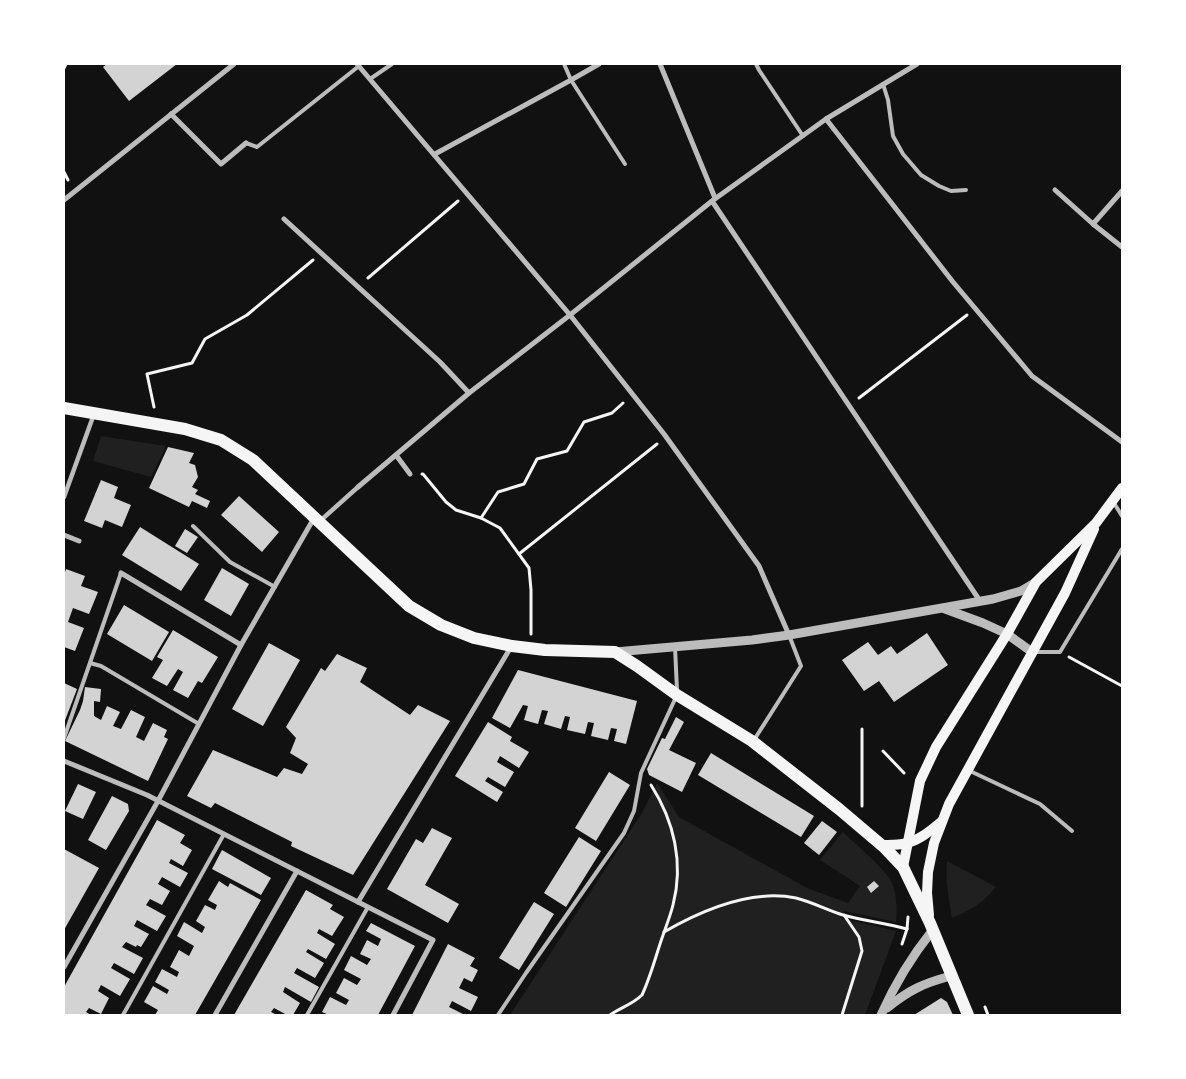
<svg xmlns="http://www.w3.org/2000/svg" width="1186" height="1079" viewBox="0 0 1186 1079" font-family="Manrope,sans-serif">
	<style>
		.green { fill: #202020 }
		.building { fill: #d3d3d3 }
		.lines { fill: none; stroke-linecap: round; stroke-linejoin: round }
		.path { stroke: #f5f5f5; stroke-width: 3 }
		.service { stroke: #bcbcbc; stroke-width: 4 }
		.pedestrian { stroke: #bcbcbc; stroke-width: 4.5 }
		.minor { stroke: #bcbcbc; stroke-width: 5 }
		.tertiary { stroke: #bcbcbc; stroke-width: 9 }
		.secondary { stroke: #f5f5f5; stroke-width: 10 }
		.primary { stroke: #f5f5f5; stroke-width: 12 }
	</style>
	<rect width="100%" height="100%" fill="#111"/>
	<!-- green -->
	<g class="green">
		<path d="M 101,436 L 166,446 L 151,477 L 93,461 Z"/>
		<path d="M 657,783 L 679,817 L 807,888 L 848,903 L 860,886 L 820,860 L 843,832 C 855,844 886,869 892,883 C 897,895 897,909 896,922 L 844,911 L 840,918 L 896,931 L 865,1015 L 510,1015 L 642,813 Z"/>
		<path d="M 947,861 L 996,887 C 981,904 973,909 952,918 C 949,899 945,880 947,861 Z"/>
	</g>
	<!-- building -->
	<g class="building">
		<path d="M 107,64 L 177,64 L 129,101 L 103,67 Z"/>
		<path d="M 168,447 L 194,453 L 189,463 L 195,465 L 198,477 L 192,487 L 198,490 L 195,494 L 210,501 L 207,508 L 192,501 L 189,507 L 149,488 Z"/>
		<path d="M 101,480 L 118,487 L 114,498 L 131,505 L 122,527 L 105,520 L 102,528 L 84,521 Z"/>
		<path d="M 239,496 L 279,532 L 262,552 L 221,515 Z"/>
		<path d="M 140,527 L 199,564 L 181,591 L 122,555 Z"/>
		<path d="M 185,529 L 198,537 L 187,553 L 175,546 Z"/>
		<path d="M 222,568 L 249,584 L 231,616 L 204,600 Z"/>
		<path d="M 66,569 L 85,576 L 81,586 L 98,592 L 89,614 L 73,608 L 68,622 L 84,628 L 75,651 L 64,647 L 64,575 Z"/>
		<path d="M 124,605 L 169,632 L 152,661 L 107,634 Z"/>
		<path d="M 173,630 L 218,657 L 202,683 L 198,681 L 188,698 L 173,690 L 183,672 L 178,669 L 167,686 L 152,678 L 163,660 L 157,657 Z"/>
		<path d="M 927,633 L 948,665 L 894,702 L 879,681 L 864,691 L 842,660 L 868,642 L 878,655 L 891,646 L 897,654 Z"/>
		<path d="M 269,643 L 300,660 L 263,726 L 232,709 Z"/>
		<path d="M 337,654 L 367,668 L 360,682 L 410,715 L 418,705 L 450,721 L 353,875 L 291,846 L 292,842 L 215,803 L 211,808 L 187,796 L 213,750 L 277,777 L 284,768 L 302,774 L 308,764 L 290,753 L 296,738 L 286,727 L 321,668 L 325,671 Z"/>
		<path d="M 518,670 L 637,701 L 626,744 L 614,741 L 617,729 L 611,728 L 608,740 L 591,736 L 594,723 L 588,722 L 585,734 L 567,730 L 570,717 L 565,716 L 561,729 L 544,724 L 548,711 L 542,710 L 538,724 L 524,720 L 528,706 L 523,705 L 510,728 L 492,718 Z"/>
		<path d="M 64,683 L 77,689 L 64,723 Z"/>
		<path d="M 85,687 L 101,689 L 100,702 L 94,701 L 94,716 L 101,720 L 107,706 L 120,712 L 113,726 L 121,729 L 131,710 L 145,717 L 136,737 L 144,741 L 153,723 L 167,730 L 164,737 L 168,739 L 148,781 L 65,741 L 80,710 L 83,701 Z"/>
		<path d="M 676,717 L 684,722 L 669,750 L 696,763 L 682,792 L 649,775 L 647,769 L 662,738 L 665,739 Z"/>
		<path d="M 488,722 L 512,737 L 510,741 L 529,752 L 519,768 L 500,756 L 497,762 L 514,772 L 505,787 L 488,777 L 485,781 L 503,792 L 497,802 L 455,776 Z"/>
		<path d="M 711,753 L 814,816 L 801,837 L 698,775 Z"/>
		<path d="M 609,772 L 630,785 L 596,841 L 575,828 Z"/>
		<path d="M 78,784 L 96,792 L 83,819 L 65,811 Z"/>
		<path d="M 112,796 L 128,804 L 129,811 L 106,850 L 88,840 Z"/>
		<path d="M 157,820 L 185,835 L 180,843 L 192,850 L 183,866 L 171,859 L 169,863 L 188,873 L 180,887 L 162,877 L 158,884 L 170,891 L 162,905 L 150,899 L 146,905 L 166,916 L 157,931 L 137,920 L 134,926 L 149,934 L 141,947 L 137,945 L 136,947 L 126,942 L 122,947 L 143,958 L 134,974 L 114,963 L 111,968 L 130,979 L 120,996 L 101,985 L 98,991 L 109,998 L 101,1014 L 89,1008 L 86,1012 L 91,1015 L 64,1015 L 64,987 Z"/>
		<path d="M 822,821 L 837,832 L 819,855 L 804,843 Z"/>
		<path d="M 432,828 L 452,838 L 425,885 L 459,904 L 448,923 L 387,889 L 416,839 L 423,843 Z"/>
		<path d="M 579,837 L 601,851 L 566,907 L 544,893 Z"/>
		<path d="M 64,849 L 99,868 L 64,930 Z"/>
		<path d="M 222,850 L 271,878 L 261,895 L 212,869 Z"/>
		<path d="M 219,881 L 228,887 L 230,883 L 261,900 L 195,1015 L 155,1015 L 158,1010 L 144,1002 L 153,986 L 167,994 L 169,990 L 155,982 L 162,969 L 177,977 L 179,972 L 170,967 L 179,950 L 189,956 L 194,946 L 177,936 L 184,922 L 202,933 L 205,927 L 196,921 L 205,905 L 215,910 L 217,905 L 208,900 Z"/>
		<path d="M 874,881 L 879,886 L 871,893 L 867,887 Z"/>
		<path d="M 306,890 L 333,905 L 330,909 L 344,917 L 332,936 L 319,929 L 317,933 L 335,944 L 326,959 L 308,949 L 306,952 L 324,963 L 315,978 L 297,968 L 294,973 L 319,987 L 311,1002 L 285,987 L 283,992 L 300,1003 L 293,1015 L 287,1015 L 274,1008 L 271,1012 L 277,1015 L 234,1015 Z"/>
		<path d="M 534,902 L 554,914 L 519,970 L 499,958 Z"/>
		<path d="M 371,923 L 415,946 L 378,1015 L 329,1015 L 322,1012 L 330,997 L 346,1005 L 349,1000 L 336,993 L 344,978 L 357,985 L 361,979 L 344,970 L 351,956 L 367,965 L 371,959 L 360,954 L 367,940 L 378,946 L 381,939 L 366,931 Z"/>
		<path d="M 448,944 L 475,958 L 470,966 L 478,970 L 472,982 L 464,978 L 459,988 L 478,997 L 471,1011 L 452,1001 L 449,1007 L 465,1015 L 412,1015 Z"/>
		<path d="M 941,998 L 947,1002 L 953,1015 L 914,1015 Z"/>
	</g>
	<g class="lines">
		<!-- path -->
		<g class="path">
			<path d="M 64,68 L 66,64"/>
			<path d="M 64,172 L 68,180"/>
			<path d="M 368,278 L 458,201"/>
			<path d="M 859,398 L 967,315"/>
			<path d="M 154,407 L 147,374 L 192,363 L 205,339 L 247,315 L 313,260"/>
			<path d="M 422,474 L 423,474 L 446,502 L 456,510 L 481,518 L 498,492 L 524,484 L 537,459 L 567,451 L 584,422 L 612,413 L 623,403"/>
			<path d="M 481,518 L 500,528 L 529,568 L 531,590 L 531,634"/>
			<path d="M 519,554 L 657,444"/>
			<path d="M 1069,657 L 1122,686"/>
			<path d="M 862,729 L 862,806"/>
			<path d="M 883,751 L 904,773"/>
			<path d="M 664,932 C 702,910 751,889 796,898 C 812,902 827,910 843,915 C 864,921 886,923 907,929"/>
			<path d="M 902,944 L 907,929 L 908,917"/>
			<path d="M 985,1007 L 988,1015"/>
			<path d="M 610,1015 C 620,1008 633,1004 642,995 C 650,978 655,959 661,941 C 665,929 670,917 673,905 C 684,863 674,821 651,785"/>
			<path d="M 842,1015 L 862,951 L 859,937 L 844,915"/>
		</g>
		<!-- service -->
		<g class="service">
			<path d="M 564,64 L 571,80 L 625,164"/>
			<path d="M 756,64 L 759,70 L 803,136"/>
			<path d="M 370,79 L 392,64"/>
			<path d="M 883,84 L 888,100 L 893,136 L 903,154 L 921,175 L 939,186 L 951,191 L 966,190"/>
			<path d="M 246,143 L 257,147 L 359,66"/>
			<path d="M 1114,503 L 1122,516"/>
			<path d="M 193,526 L 230,562 L 275,587"/>
			<path d="M 675,647 L 677,690"/>
			<path d="M 1033,652 L 1060,652 L 1122,549"/>
			<path d="M 90,663 L 101,666 L 199,724"/>
			<path d="M 64,738 L 121,573"/>
			<path d="M 754,740 L 801,666 L 789,635"/>
			<path d="M 970,771 L 1040,804 L 1072,831"/>
			<path d="M 123,1015 L 224,834"/>
			<path d="M 307,1015 L 368,907"/>
			<path d="M 498,1015 L 526,973 L 624,833 L 634,811 L 641,773 L 676,697"/>
		</g>
		<!-- pedestrian -->
		<g class="pedestrian">
			<path d="M 64,497 L 94,414"/>
			<path d="M 320,521 L 358,487"/>
		</g>
		<!-- minor -->
		<g class="minor">
			<path d="M 357,64 L 570,315 L 664,434 L 759,566 L 789,635"/>
			<path d="M 660,64 L 715,198"/>
			<path d="M 171,114 L 221,164 L 246,143"/>
			<path d="M 826,119 L 953,282 L 1032,376 L 1122,442"/>
			<path d="M 435,154 L 571,80 L 599,64"/>
			<path d="M 1055,190 L 1093,224 L 1122,247"/>
			<path d="M 64,200 L 234,64"/>
			<path d="M 712,201 L 980,601"/>
			<path d="M 284,219 L 440,362 L 469,393"/>
			<path d="M 1093,224 L 1122,191"/>
			<path d="M 396,455 L 410,474"/>
			<path d="M 358,487 L 469,393 L 570,315 L 712,201 L 826,119 L 917,64"/>
			<path d="M 64,535 L 79,541"/>
			<path d="M 121,573 L 241,645"/>
			<path d="M 64,761 L 147,795 L 433,940 L 393,1015"/>
			<path d="M 358,902 L 511,647"/>
			<path d="M 64,967 L 158,801 L 241,645 L 314,518"/>
			<path d="M 215,1015 L 297,871"/>
		</g>
		<!-- tertiary -->
		<g class="tertiary">
			<path d="M 945,609 L 983,623 L 1007,634 L 1032,652"/>
			<path d="M 615,652 L 752,640 L 789,635 L 993,599 L 1021,591 L 1036,582"/>
			<path d="M 887,1008 C 909,990 924,983 951,976"/>
			<path d="M 881,1015 C 894,986 912,956 932,931"/>
		</g>
		<!-- secondary -->
		<g class="secondary">
			<path d="M 881,845 C 888,845 895,845 902,844 C 917,842 929,832 941,822"/>
			<path d="M 903,867 L 920,781 L 936,747 L 1007,634 L 1036,582 L 1096,523 L 1122,488"/>
			<path d="M 929,915 L 927,893 L 928,872 L 934,843 L 949,804 L 1065,593 L 1094,529"/>
		</g>
		<!-- primary -->
		<path class="primary" d="M 64,408 L 185,429 L 221,440 L 253,460 L 409,606 L 441,625 L 474,638 L 512,646 L 545,650 L 615,652 L 637,666 L 677,695 L 752,741 L 839,809 L 885,848 L 903,867 L 930,923 L 968,1015"/>
	</g>
	<!-- border -->
	<rect width="1186" height="1079" fill="none" stroke="#ffffff" stroke-width="130"/>
</svg>
